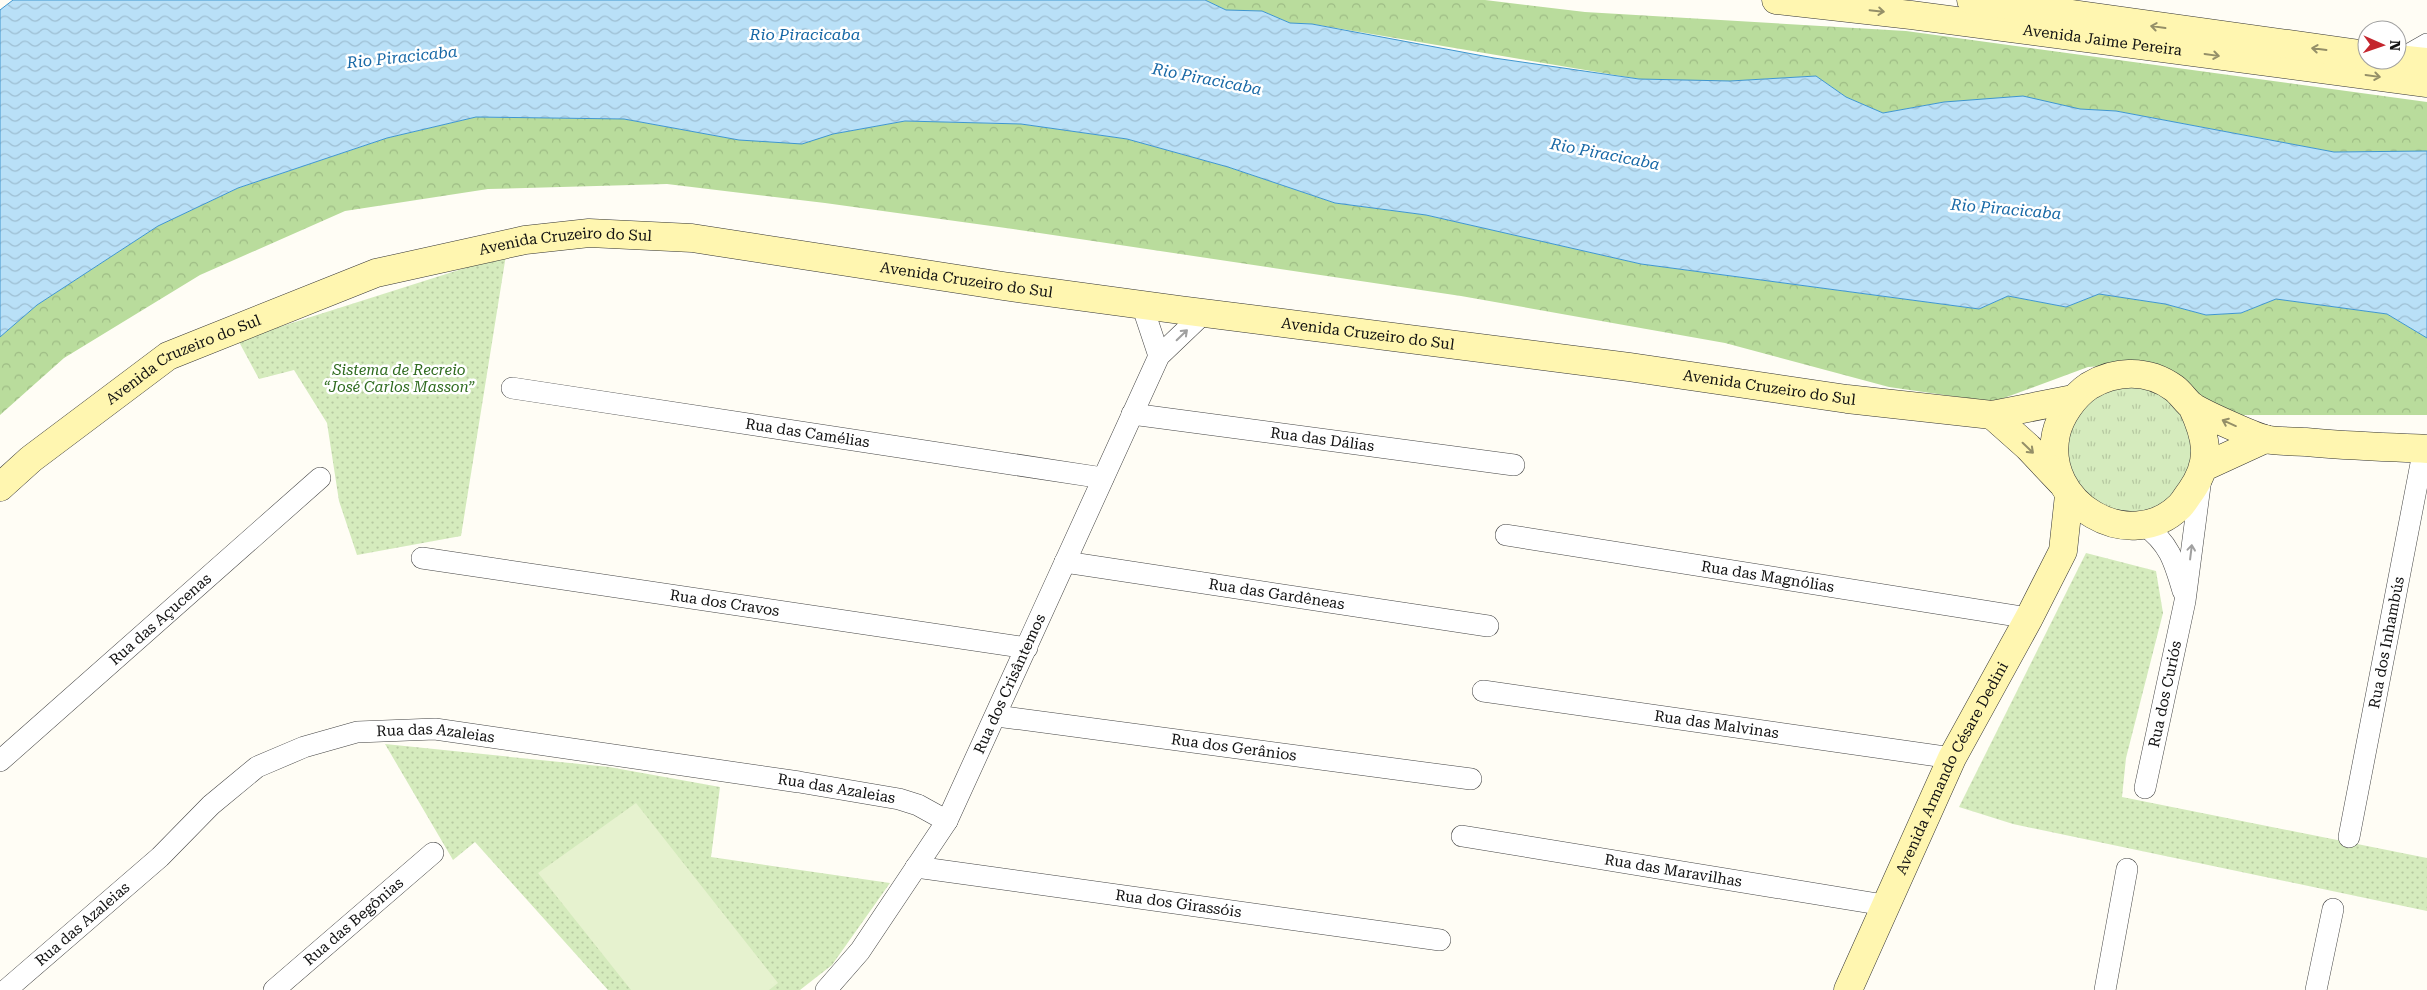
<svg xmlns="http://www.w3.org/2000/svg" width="2427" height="990" viewBox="0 0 2427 990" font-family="'Roboto Serif',serif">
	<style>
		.grass { fill: url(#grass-tufts) }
		.forest { fill: url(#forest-crowns) }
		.park { fill: url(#park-dots) }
		.pitch { fill: #e6f2cf }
		.water { fill: url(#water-waves); stroke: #3f96cf }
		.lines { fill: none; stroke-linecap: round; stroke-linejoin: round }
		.street-casing { stroke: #444; stroke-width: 22 }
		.secondary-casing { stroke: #333; stroke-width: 29 }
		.street { stroke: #fff; stroke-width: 21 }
		.secondary { stroke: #fff6b0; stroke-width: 28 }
		.oneway { stroke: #948f68 }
		.oneway2 { stroke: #a0a0a0 }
		.labels { text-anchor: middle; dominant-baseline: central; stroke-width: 5; stroke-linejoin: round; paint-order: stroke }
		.street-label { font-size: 15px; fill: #111; stroke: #fff }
		.park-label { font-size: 15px; font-style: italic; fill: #2f6b1f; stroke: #fff }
		.water-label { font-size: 16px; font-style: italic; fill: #1768a6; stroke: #fff }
	</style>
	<defs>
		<pattern id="grass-tufts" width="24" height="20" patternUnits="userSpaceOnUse" patternTransform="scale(1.25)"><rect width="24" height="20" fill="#d5ebbd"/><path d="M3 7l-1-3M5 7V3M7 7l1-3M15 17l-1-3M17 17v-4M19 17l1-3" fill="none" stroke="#b6c8a1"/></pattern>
		<pattern id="forest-crowns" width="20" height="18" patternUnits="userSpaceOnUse" patternTransform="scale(1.25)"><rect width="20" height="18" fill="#b9dc9c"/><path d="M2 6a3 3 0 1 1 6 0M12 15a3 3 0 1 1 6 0" fill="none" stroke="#9ebc85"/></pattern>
		<pattern id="park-dots" width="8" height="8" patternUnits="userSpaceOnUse" patternTransform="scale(1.25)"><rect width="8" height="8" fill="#d5ebbd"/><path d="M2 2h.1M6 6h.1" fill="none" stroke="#b6c8a1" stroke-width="1.8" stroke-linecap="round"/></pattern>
		<pattern id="water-waves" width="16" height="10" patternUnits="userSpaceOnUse" patternTransform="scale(1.25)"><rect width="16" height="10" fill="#b9e0f7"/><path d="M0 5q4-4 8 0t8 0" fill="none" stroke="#9ebfd3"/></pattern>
	</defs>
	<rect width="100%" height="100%" fill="#fffdf5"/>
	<!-- grass -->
	<circle class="grass" cx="2130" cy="449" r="64"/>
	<!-- forest -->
	<g class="forest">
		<path d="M 1205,0 L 1485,0 L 1585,12 L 1906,31 L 2427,102 L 2427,151 L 2334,152 L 2116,111 L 1944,102 L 1883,113 L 1846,97 L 1816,76 L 1730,81 L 1639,79 L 1312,24 L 1290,23 L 1262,11 L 1226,10 Z"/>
		<path d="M 476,117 L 624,119 L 739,140 L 833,134 L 905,121 L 1021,124 L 1127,139 L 1228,167 L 1335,203 L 1426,215 L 1641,264 L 1979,309 L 2008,296 L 2066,307 L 2099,294 L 2165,304 L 2206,315 L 2241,313 L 2276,299 L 2387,314 L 2427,338 L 2427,415 L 2226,415 L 2130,364 L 2088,367 L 1993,402 L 1889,387 L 1725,343 L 1461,296 L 1013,229 L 825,203 L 667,184 L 488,189 L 345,211 L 200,275 L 64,358 L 0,415 L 0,337 L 37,305 L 158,226 L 238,188 L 387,138 Z"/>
	</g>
	<!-- park -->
	<g class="park">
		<path d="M 506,255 L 461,536 L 357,555 L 339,501 L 327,423 L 294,370 L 259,379 L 238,340 Z"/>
		<path d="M 2086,553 L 2156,571 L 2163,613 L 2126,758 L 2122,797 L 2427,858 L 2427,911 L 2013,824 L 1959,807 Z"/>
		<path d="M 385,744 L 609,767 L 720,787 L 711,857 L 890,883 L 832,965 L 800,990 L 608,990 L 475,842 L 453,860 Z"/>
	</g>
	<!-- pitch -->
	<path class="pitch" d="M 636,803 L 778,983 L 769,990 L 631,990 L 538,873 Z"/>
	<!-- water -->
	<path class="water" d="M 13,0 L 1205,0 L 1226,10 L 1262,11 L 1290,23 L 1312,24 L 1494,58 L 1639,79 L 1730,81 L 1816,76 L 1846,97 L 1883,113 L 1944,102 L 2023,96 L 2080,109 L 2116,111 L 2334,152 L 2427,151 L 2427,338 L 2387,314 L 2276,299 L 2241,313 L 2206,315 L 2165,304 L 2099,294 L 2066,307 L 2008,296 L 1979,309 L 1641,264 L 1426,215 L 1335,203 L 1228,167 L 1127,139 L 1021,124 L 905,121 L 833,134 L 802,144 L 739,140 L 624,119 L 476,117 L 387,138 L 238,188 L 158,226 L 37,305 L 0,337 L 0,10 Z"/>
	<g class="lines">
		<!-- street casing -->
		<g class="street-casing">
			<g id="street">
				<path d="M 2399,60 L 2427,44"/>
				<path d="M 1142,305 L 1159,356"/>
				<path id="s1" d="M 512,388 L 1103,478"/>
				<path id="s2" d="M 1132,414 L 1514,465"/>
				<path d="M 2143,524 C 2169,543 2174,560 2183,591"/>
				<path id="s3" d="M 1506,535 L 2029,618"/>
				<path id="s4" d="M 422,558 L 1027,648"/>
				<path id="s5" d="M 1065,562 L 1488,626"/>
				<path id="s6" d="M 1483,691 L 1952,758"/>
				<path id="s7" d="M 997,716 L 1471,779"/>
				<path id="s8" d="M 0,761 L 320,478"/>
				<path id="s9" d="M 2145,788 L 2185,601 L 2201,478"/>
				<path id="s10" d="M 1462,836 L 1884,905"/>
				<path id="s11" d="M 2349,837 L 2424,448"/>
				<path id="s12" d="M 916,867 L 1440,940"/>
				<path id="s13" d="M 6,990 L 160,857 L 211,805 L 257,767 L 304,747 L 357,732 L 435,729 L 799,782 L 899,799 L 918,805 L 947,821"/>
				<path id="s14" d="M 274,990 L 433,853"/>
				<path id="s15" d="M 826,990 L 860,951 L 947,821 L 1159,356 L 1204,313"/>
				<path d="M 2105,990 L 2127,869"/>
				<path d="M 2316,990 L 2333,909"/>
			</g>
		</g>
		<!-- secondary casing -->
		<g class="secondary-casing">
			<g id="secondary">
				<path id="s16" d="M 1776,0 L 1911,15 L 2427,83"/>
				<path d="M 1971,0 L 2367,55"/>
				<path d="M 2397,59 L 2427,62"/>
				<path d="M 2192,406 C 2207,438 2212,461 2191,491 C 2187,496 2184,502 2180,506 C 2129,556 2041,503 2056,434 C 2060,416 2074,396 2089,386 C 2116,370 2148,369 2174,388 C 2181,393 2186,402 2193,407 C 2204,414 2253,436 2265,439 C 2278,442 2293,441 2306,442 C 2347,446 2387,447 2427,449"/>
				<path d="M 1992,415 L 2028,447 L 2061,482"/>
				<path d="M 2204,467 L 2265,439"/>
				<path id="s17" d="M 0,487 L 31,459 L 168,356 L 376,273 L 525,240 L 589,233 L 692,238 L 1003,286 L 1180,310 L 1629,367 L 1847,399 L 1992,415 L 2073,399"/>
				<path id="s18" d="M 1848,990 L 1952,758 L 2029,618 L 2063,551 L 2069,495"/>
			</g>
		</g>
		<!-- street -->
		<use href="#street" class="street"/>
		<!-- secondary -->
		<use href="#secondary" class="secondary"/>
	</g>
	<!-- one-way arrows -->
	<defs><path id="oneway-shaft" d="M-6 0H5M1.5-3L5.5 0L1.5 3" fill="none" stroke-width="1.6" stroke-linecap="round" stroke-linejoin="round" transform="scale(1.25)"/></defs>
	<g class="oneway">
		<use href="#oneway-shaft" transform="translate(1877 11) rotate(6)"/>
		<use href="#oneway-shaft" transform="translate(2158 27) rotate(-172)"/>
		<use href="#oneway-shaft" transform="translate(2319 49) rotate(-173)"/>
		<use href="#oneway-shaft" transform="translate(2212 55) rotate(8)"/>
		<use href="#oneway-shaft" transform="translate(2373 76) rotate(8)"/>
		<use href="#oneway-shaft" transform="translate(2229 423) rotate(-156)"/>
		<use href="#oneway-shaft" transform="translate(2028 448) rotate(44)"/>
	</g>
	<g class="oneway2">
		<use href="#oneway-shaft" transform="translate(1182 335) rotate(-44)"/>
		<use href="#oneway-shaft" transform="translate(2191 552) rotate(-83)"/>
	</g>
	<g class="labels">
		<!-- street labels -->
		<g class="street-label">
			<text stroke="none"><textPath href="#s16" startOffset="329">Avenida Jaime Pereira</textPath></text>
			<text stroke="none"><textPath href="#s17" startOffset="630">Avenida Cruzeiro do Sul</textPath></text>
			<text stroke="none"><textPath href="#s17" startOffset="1035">Avenida Cruzeiro do Sul</textPath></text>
			<text stroke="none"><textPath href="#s17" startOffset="1440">Avenida Cruzeiro do Sul</textPath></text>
			<text stroke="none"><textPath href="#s17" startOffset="225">Avenida Cruzeiro do Sul</textPath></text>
			<text stroke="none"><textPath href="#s17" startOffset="1845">Avenida Cruzeiro do Sul</textPath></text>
			<text stroke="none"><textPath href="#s1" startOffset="299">Rua das Camélias</textPath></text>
			<text stroke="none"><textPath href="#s2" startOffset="192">Rua das Dálias</textPath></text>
			<text stroke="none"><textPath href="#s3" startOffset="265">Rua das Magnólias</textPath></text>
			<text stroke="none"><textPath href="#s5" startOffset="214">Rua das Gardêneas</textPath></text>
			<text stroke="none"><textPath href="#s4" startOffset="306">Rua dos Cravos</textPath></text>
			<text stroke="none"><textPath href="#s8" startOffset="214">Rua das Açucenas</textPath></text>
			<text stroke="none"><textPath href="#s11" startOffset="198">Rua dos Inhambús</textPath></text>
			<text stroke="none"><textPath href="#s15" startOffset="359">Rua dos Crisântemos</textPath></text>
			<text stroke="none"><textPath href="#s9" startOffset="96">Rua dos Curiós</textPath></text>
			<text stroke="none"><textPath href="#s6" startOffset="236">Rua das Malvinas</textPath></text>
			<text stroke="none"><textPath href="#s13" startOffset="521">Rua das Azaleias</textPath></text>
			<text stroke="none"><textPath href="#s7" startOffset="239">Rua dos Gerânios</textPath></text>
			<text stroke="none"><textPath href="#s18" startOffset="245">Avenida Armando Césare Dedini</textPath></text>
			<text stroke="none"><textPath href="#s13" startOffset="926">Rua das Azaleias</textPath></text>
			<text stroke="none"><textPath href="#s10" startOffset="214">Rua das Maravilhas</textPath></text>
			<text stroke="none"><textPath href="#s12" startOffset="265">Rua dos Girassóis</textPath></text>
			<text stroke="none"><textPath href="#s14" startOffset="105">Rua das Begônias</textPath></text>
			<text stroke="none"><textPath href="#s13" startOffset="101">Rua das Azaleias</textPath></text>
		</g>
		<!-- park labels -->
		<g class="park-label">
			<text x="399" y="370">Sistema de Recreio<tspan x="399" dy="17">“José Carlos Masson”</tspan></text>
		</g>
		<!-- water labels -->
		<g class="water-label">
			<text x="805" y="34">Rio Piracicaba</text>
			<text transform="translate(402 57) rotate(-6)">Rio Piracicaba</text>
			<text transform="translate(1207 79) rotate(11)">Rio Piracicaba</text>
			<text transform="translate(1605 154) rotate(11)">Rio Piracicaba</text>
			<text transform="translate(2006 209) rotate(5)">Rio Piracicaba</text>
		</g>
	</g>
	<!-- north arrow -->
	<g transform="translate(2382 45) rotate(92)"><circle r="24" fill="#ffffff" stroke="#a0a0a0"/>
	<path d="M0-4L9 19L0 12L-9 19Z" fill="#c4262e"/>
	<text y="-8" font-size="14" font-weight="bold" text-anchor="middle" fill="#111111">N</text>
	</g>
</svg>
